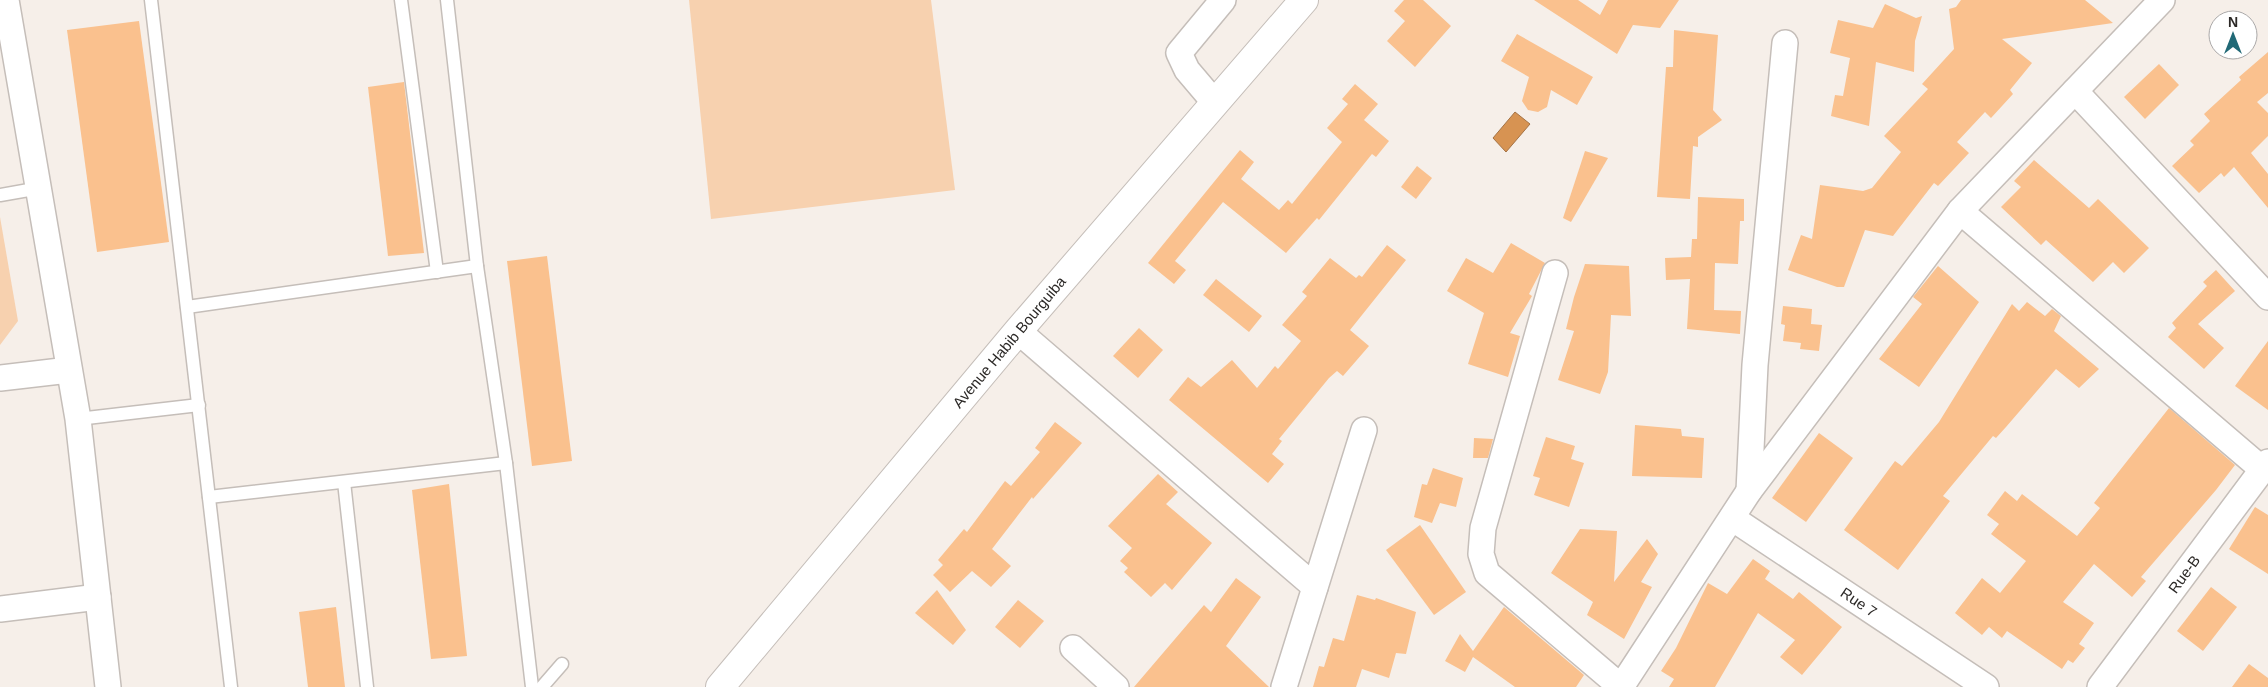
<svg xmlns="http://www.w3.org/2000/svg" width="2268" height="687" viewBox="0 0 2268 687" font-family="Arial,sans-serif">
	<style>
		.green { fill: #f7d1af }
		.water { fill: #d79352; stroke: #a47345 }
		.building { fill: #fac18e }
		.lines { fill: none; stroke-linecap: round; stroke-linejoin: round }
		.lane-casing { stroke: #c5beb9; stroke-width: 15 }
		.street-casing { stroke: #c5beb9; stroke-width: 28 }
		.secondary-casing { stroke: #c5beb9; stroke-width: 30 }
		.lane { stroke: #fff; stroke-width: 12 }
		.street { stroke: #fff; stroke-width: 25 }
		.secondary { stroke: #fff; stroke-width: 28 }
		.labels { text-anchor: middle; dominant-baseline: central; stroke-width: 4; stroke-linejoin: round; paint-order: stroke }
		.street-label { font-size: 15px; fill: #2c2927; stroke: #fff }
	</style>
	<rect width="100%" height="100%" fill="#f6efe9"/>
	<!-- green -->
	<g class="green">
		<path d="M 689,0 L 931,0 L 955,190 L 711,219 Z"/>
		<path d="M 0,217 L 18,321 L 0,345 Z"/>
	</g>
	<!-- water -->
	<path class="water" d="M 1515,112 L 1530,124 L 1506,152 L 1493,138 Z"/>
	<!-- building -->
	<g class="building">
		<path d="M 1404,0 L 1423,0 L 1451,26 L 1415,67 L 1387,41 L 1405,21 L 1394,11 Z"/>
		<path d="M 1534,0 L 1578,0 L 1600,15 L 1608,0 L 1679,0 L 1660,28 L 1633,25 L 1617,54 Z"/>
		<path d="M 1961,0 L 2085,0 L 2113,23 L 2002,39 L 2032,63 L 2010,90 L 2013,94 L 1991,118 L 1985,112 L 1957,142 L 1969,153 L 1938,186 L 1934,183 L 1893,236 L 1865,230 L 1844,287 L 1837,287 L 1788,270 L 1801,235 L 1812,239 L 1820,185 L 1863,191 L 1872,188 L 1901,152 L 1884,136 L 1928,89 L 1922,84 L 1954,49 L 1949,9 L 1956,7 Z"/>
		<path d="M 1885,4 L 1916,18 L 1922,16 L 1915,41 L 1914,72 L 1876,62 L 1869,126 L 1831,116 L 1835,95 L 1843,96 L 1850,58 L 1830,53 L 1838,20 L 1873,28 Z"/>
		<path d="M 139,21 L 169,242 L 97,252 L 67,30 Z"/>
		<path d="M 1674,30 L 1718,35 L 1713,110 L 1722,120 L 1698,137 L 1698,147 L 1693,146 L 1690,199 L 1657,197 L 1666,67 L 1673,67 Z"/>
		<path d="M 1517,34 L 1593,77 L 1577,105 L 1551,90 L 1547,107 L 1538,112 L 1528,110 L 1522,101 L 1529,77 L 1501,61 Z"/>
		<path d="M 2268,52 L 2268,93 L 2257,102 L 2268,113 L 2268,136 L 2251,153 L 2268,174 L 2268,208 L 2234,167 L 2224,177 L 2221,173 L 2199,193 L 2172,166 L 2194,145 L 2190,141 L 2210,121 L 2204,114 L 2241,80 L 2239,77 Z"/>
		<path d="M 2159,64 L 2179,85 L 2145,119 L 2124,97 Z"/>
		<path d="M 404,82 L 424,253 L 388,256 L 368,87 Z"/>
		<path d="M 1355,84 L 1378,104 L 1364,120 L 1389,141 L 1376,157 L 1372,154 L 1319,220 L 1317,218 L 1286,253 L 1223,202 L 1175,261 L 1186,270 L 1174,284 L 1148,263 L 1240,150 L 1254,162 L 1241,179 L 1279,210 L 1288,200 L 1292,204 L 1342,142 L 1327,128 L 1348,104 L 1342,99 Z"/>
		<path d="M 1585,151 L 1608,158 L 1571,222 L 1563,218 Z"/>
		<path d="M 2034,160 L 2089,208 L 2098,199 L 2149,248 L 2124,273 L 2113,262 L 2093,282 L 2046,240 L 2041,245 L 2001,207 L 2021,187 L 2014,181 Z"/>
		<path d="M 1417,166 L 1432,178 L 1416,199 L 1401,187 Z"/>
		<path d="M 1698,197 L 1744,199 L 1744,221 L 1740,221 L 1738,264 L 1715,263 L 1714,310 L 1741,311 L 1740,334 L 1687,329 L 1690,279 L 1666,280 L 1665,258 L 1691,257 L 1692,239 L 1697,239 Z"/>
		<path d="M 1511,243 L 1545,263 L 1529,294 L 1532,296 L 1510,333 L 1520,336 L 1508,377 L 1468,364 L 1484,313 L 1447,291 L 1466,258 L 1493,273 Z"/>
		<path d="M 1387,245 L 1406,260 L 1350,330 L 1369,346 L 1343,376 L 1337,371 L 1329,378 L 1279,439 L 1282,441 L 1272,454 L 1284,464 L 1268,483 L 1169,400 L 1188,377 L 1201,387 L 1232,360 L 1257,388 L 1275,366 L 1278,369 L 1301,341 L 1282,325 L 1307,296 L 1302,292 L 1330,258 L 1356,278 L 1359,275 L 1362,277 Z"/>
		<path d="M 547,256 L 572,461 L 532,466 L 507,261 Z"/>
		<path d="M 1585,264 L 1629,266 L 1631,316 L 1611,315 L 1608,372 L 1600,394 L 1558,380 L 1574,331 L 1566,329 L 1574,297 Z"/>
		<path d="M 1938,266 L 1979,302 L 1919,387 L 1879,359 L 1922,304 L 1913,297 Z"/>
		<path d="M 2216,270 L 2235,291 L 2198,324 L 2224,348 L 2204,369 L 2168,337 L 2176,328 L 2172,323 L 2207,286 L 2203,282 Z"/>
		<path d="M 1216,279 L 1262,316 L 1249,332 L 1203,295 Z"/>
		<path d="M 2027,302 L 2045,316 L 2052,309 L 2061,316 L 2054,331 L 2099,369 L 2079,388 L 2056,369 L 2006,427 L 1996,438 L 1993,436 L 1943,496 L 1950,501 L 1898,570 L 1844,530 L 1895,461 L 1902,466 L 1939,422 L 2012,304 L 2019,311 Z"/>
		<path d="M 1783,306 L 1812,309 L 1811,324 L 1822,325 L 1819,351 L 1800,349 L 1801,343 L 1783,341 L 1785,325 L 1781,324 Z"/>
		<path d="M 1139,328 L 1163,350 L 1138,378 L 1113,356 Z"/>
		<path d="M 2268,341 L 2268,410 L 2235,386 Z"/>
		<path d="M 2169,408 L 2235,465 L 2216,490 L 2141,577 L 2146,581 L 2132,597 L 2094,564 L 2063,602 L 2094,623 L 2079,644 L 2085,648 L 2073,663 L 2068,660 L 2062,669 L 2007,631 L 2002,638 L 1989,627 L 1982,635 L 1955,613 L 1982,578 L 2000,593 L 2026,561 L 1991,534 L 1999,524 L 1987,515 L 2005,491 L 2017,501 L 2022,494 L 2077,536 L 2100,508 L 2094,503 Z"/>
		<path d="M 1055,422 L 1082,443 L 1033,499 L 1032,497 L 992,549 L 1011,566 L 991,587 L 972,571 L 950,592 L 933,575 L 943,565 L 938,560 L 964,529 L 967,532 L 1005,481 L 1011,486 L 1040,452 L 1035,448 Z"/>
		<path d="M 1635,425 L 1681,429 L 1682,436 L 1704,438 L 1702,478 L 1632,476 Z"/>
		<path d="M 1819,433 L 1853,458 L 1806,522 L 1772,498 Z"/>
		<path d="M 1546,437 L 1575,446 L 1571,459 L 1584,463 L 1569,507 L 1534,495 L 1540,478 L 1533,476 Z"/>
		<path d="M 1474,438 L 1493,439 L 1488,458 L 1473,458 Z"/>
		<path d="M 1433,468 L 1463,478 L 1456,507 L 1440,503 L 1432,523 L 1414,517 L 1422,484 L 1427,485 Z"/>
		<path d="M 1158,474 L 1178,492 L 1166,504 L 1212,543 L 1172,590 L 1165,583 L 1151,597 L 1124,572 L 1128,568 L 1120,561 L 1132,548 L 1108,526 Z"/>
		<path d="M 449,484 L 467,656 L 431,659 L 412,490 Z"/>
		<path d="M 2255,507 L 2268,515 L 2268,574 L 2229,549 Z"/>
		<path d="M 1420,525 L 1466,592 L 1434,615 L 1386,550 Z"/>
		<path d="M 1580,529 L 1617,531 L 1614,582 L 1647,539 L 1658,554 L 1641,582 L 1652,587 L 1624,639 L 1587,615 L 1593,602 L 1551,573 Z"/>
		<path d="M 1753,559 L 1770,571 L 1765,579 L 1793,599 L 1799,592 L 1842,627 L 1802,675 L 1780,657 L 1795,640 L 1758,613 L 1715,687 L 1669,687 L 1674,679 L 1661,671 L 1676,648 L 1708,583 L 1727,594 Z"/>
		<path d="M 1236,578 L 1261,597 L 1226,646 L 1269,687 L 1134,687 L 1204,605 L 1211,612 Z"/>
		<path d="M 2211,587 L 2237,607 L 2203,651 L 2177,631 Z"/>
		<path d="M 937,590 L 966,630 L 953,645 L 915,613 Z"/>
		<path d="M 1357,595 L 1375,600 L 1376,598 L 1416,612 L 1406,654 L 1396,653 L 1389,678 L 1362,669 L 1356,687 L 1313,687 L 1319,666 L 1324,667 L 1333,638 L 1344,641 Z"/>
		<path d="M 1018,600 L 1044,621 L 1020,648 L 995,627 Z"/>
		<path d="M 336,607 L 345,687 L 308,687 L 299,612 Z"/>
		<path d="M 1504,607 L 1584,675 L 1576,687 L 1515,687 L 1473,657 L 1465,672 L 1445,661 L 1460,634 L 1473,651 Z"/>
		<path d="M 2249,664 L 2268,678 L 2268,687 L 2232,687 Z"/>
	</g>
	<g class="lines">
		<!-- lane casing -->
		<g class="lane-casing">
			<g id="lane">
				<path d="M 151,0 L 231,687"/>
				<path d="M 401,0 L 437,272"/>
				<path d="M 447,0 L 477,266 L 506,463 L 532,687"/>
				<path d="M 0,195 L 40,188"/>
				<path d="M 187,307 L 477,266"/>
				<path d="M 78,419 L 199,405"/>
				<path d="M 344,482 L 367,687"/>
				<path d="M 209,497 L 506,463"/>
				<path d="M 542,687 L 562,664"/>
			</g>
		</g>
		<!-- street casing -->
		<g class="street-casing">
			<g id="street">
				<path d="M 6,0 L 78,419 L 108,687"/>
				<path d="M 2075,91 L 2268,297"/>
				<path d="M 1215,103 L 1187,70 L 1179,53 L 1223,0"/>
				<path d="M 1960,211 L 2262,469"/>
				<path d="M 1555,273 L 1483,528 L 1481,554 L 1487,573 L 1621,687 L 1749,491 L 1960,211 L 2162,0"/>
				<path d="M 1018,331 L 1315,587"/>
				<path d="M 0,378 L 69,370"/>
				<path d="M 1749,491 L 1755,365 L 1785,43"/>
				<path d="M 1732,518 L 1986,687"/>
				<path d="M 0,609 L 98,597"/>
				<path d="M 1073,648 L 1116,687"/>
				<path d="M 1284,687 L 1364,430"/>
				<path d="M 2100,687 L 2268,462"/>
			</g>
		</g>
		<!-- secondary casing -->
		<g class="secondary-casing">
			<path id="secondary" d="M 720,687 L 1018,331 L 1304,0"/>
		</g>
		<!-- lane -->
		<use href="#lane" class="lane"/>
		<!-- street -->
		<use href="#street" class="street"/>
		<!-- secondary -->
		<use href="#secondary" class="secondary"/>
	</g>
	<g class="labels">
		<!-- street labels -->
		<g class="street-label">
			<text transform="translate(1009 342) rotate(-50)">Avenue Habib Bourguiba</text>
			<text transform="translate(2184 574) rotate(-54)">Rue-B</text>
			<text transform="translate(1859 602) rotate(34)">Rue 7</text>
		</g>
	</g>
	<!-- north arrow -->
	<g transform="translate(2233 35)"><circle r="24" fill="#ffffff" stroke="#aba9a9"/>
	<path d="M0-4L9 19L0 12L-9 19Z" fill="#216976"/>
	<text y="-8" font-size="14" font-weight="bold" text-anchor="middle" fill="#2c2927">N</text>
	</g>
</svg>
